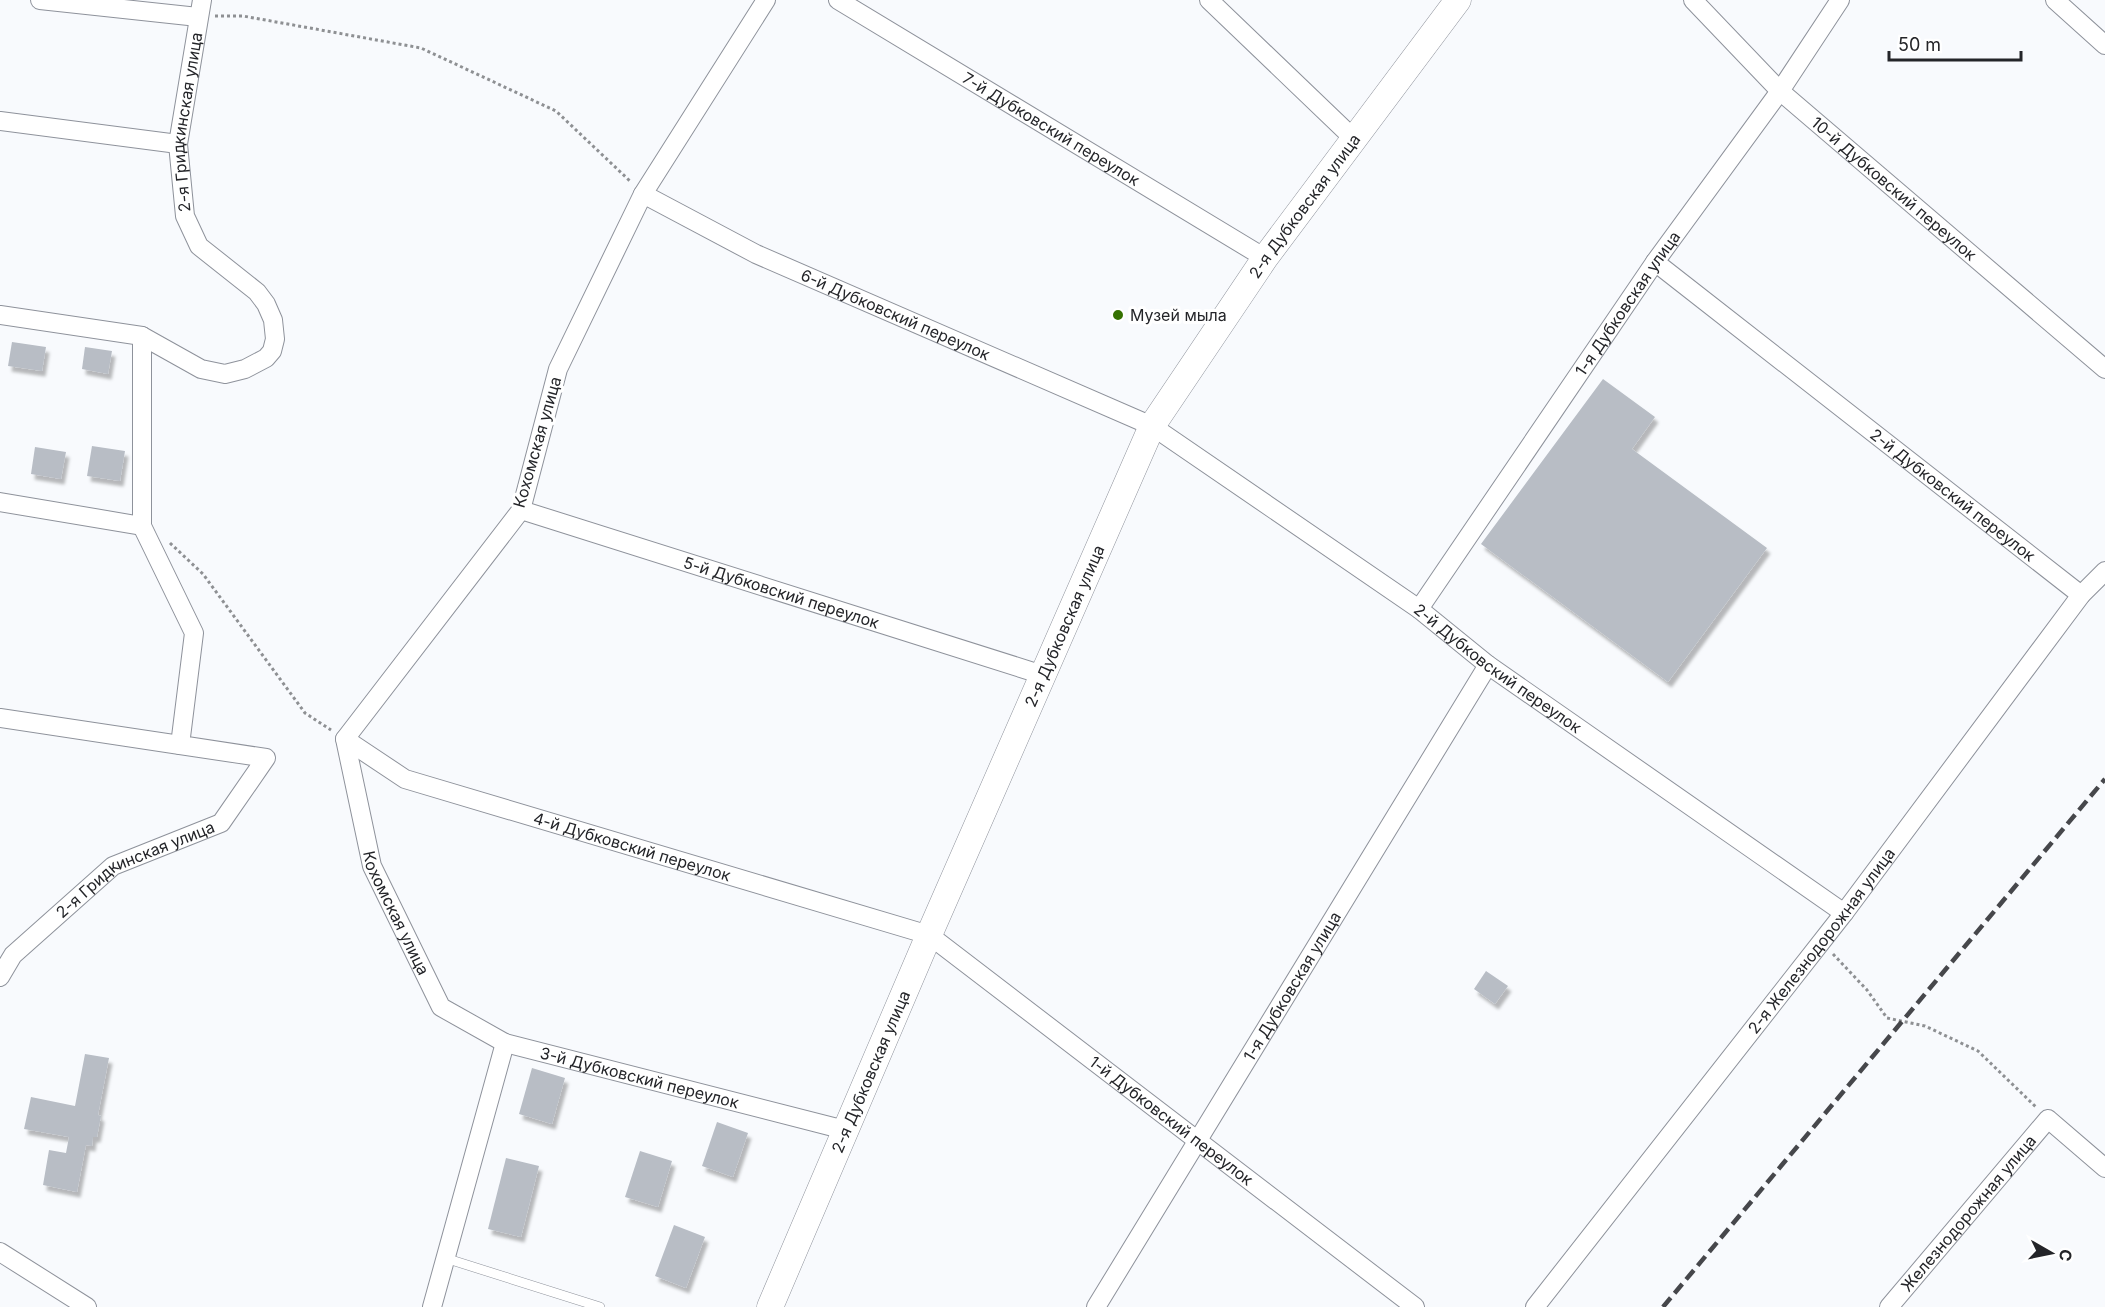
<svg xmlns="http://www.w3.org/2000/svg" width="2105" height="1307" viewBox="0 0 2105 1307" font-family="Inter,sans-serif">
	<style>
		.building { fill: #b8bdc5; filter: url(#shadow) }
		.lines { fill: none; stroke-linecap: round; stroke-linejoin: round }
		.lane-casing { stroke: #8e929b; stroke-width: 10 }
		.street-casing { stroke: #8e929b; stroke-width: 20 }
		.secondary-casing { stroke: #8e929b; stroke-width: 27 }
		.path { stroke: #8e9093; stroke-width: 3; stroke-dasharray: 3 3; stroke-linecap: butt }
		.lane { stroke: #fff; stroke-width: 9 }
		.street { stroke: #fff; stroke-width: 18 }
		.secondary { stroke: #fff; stroke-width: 26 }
		.rail { stroke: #46474b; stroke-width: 4.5; stroke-dasharray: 12 6; stroke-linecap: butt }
		.poi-dot { fill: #357101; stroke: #fff; stroke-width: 2 }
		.labels { text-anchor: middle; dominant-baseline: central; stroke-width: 6; stroke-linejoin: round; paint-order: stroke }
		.street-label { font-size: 16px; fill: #242529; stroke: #fff }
		.poi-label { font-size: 16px; fill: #242529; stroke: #fff; text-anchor: start }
	</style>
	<defs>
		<filter id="shadow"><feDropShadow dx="3.5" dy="5.5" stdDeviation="1.5" flood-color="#0004"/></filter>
	</defs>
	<rect width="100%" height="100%" fill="#f8fafd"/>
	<!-- building -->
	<g class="building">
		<path d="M 12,342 L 46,347 L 42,371 L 8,366 Z"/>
		<path d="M 85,347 L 112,351 L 108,374 L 82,369 Z"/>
		<path d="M 1603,379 L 1655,417 L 1632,449 L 1767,548 L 1668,682 L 1481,544 Z"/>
		<path d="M 92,446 L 125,451 L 120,481 L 87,476 Z"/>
		<path d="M 35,447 L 66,452 L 61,479 L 31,474 Z"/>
		<path d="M 1486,971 L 1508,986 L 1495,1004 L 1474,989 Z"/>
		<path d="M 85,1054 L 109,1058 L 98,1115 L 101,1116 L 97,1137 L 93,1137 L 92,1146 L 86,1145 L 77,1192 L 43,1185 L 49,1150 L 66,1153 L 69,1137 L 24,1129 L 31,1097 L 75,1106 Z"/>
		<path d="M 532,1068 L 565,1078 L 552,1124 L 519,1114 Z"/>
		<path d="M 717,1122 L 748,1133 L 733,1177 L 702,1166 Z"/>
		<path d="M 640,1151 L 672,1161 L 658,1207 L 625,1197 Z"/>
		<path d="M 506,1158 L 539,1166 L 521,1237 L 488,1229 Z"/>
		<path d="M 674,1225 L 705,1237 L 686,1288 L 655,1276 Z"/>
	</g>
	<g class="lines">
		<!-- lane casing -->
		<g class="lane-casing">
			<path id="lane" d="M 445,1258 L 600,1307"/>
		</g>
		<!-- street casing -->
		<g class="street-casing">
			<g id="street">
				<path d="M 40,0 L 198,17"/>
				<path id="s1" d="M 766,0 L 643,194 L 558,369 L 521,510 L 345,739 L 372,866 L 441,1007 L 505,1043 L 845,1130"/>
				<path id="s2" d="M 838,0 L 1265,258"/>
				<path d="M 1209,0 L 1353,138"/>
				<path id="s3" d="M 1693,0 L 1780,91 L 2105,369"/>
				<path d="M 2055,0 L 2105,45"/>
				<path d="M 0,121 L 178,144"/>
				<path id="s4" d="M 643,194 L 756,254 L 1152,426 L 1419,609 L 1488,665 L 1844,913"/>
				<path id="s5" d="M 1655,262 L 2081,595"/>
				<path d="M 0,315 L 142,336"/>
				<path d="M 0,502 L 142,526"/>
				<path id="s6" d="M 521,510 L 1043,675"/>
				<path id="s7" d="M 1419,609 L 1655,262 L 1780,91 L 1840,0"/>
				<path d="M 0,718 L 180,745"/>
				<path id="s8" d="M 345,739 L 405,779 L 929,935 L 1415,1307"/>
				<path id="s9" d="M 0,977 L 13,955 L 113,866 L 221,823 L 266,758 L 180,745 L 194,633 L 142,526 L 142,336 L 201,369 L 225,374 L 245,369 L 266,358 L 272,351 L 275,339 L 273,320 L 266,304 L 257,292 L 199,246 L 185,216 L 178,144 L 202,0"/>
				<path d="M 0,1252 L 87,1307"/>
				<path d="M 432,1307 L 505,1043"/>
				<path id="s10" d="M 1096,1307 L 1488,665"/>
				<path id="s11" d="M 1535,1307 L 1844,913 L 2081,595 L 2105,571"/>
				<path id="s12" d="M 1889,1307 L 2048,1119 L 2105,1168"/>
			</g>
		</g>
		<!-- secondary casing -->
		<g class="secondary-casing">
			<g id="secondary">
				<path id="s13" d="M 770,1307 L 929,935 L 1152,426 L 1265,258 L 1458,0"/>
			</g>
		</g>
		<!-- path -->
		<g class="path">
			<path d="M 215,16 L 243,16 L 421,48 L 556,111 L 631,182"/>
			<path d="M 170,543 L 203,574 L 305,713 L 331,730"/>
			<path d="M 1833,954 L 1867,990 L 1887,1018 L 1925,1026 L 1978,1051 L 2037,1108"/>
		</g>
		<!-- lane -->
		<use href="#lane" class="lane"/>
		<!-- street -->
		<use href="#street" class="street"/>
		<!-- secondary -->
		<use href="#secondary" class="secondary"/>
		<!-- rail -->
		<path class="rail" d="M 1663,1307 L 2105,779"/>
	</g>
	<!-- markers -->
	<circle class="poi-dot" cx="1118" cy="315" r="6"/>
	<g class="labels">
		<!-- street labels -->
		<g class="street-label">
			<text stroke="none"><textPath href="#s9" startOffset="1275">2-я Гридкинская улица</textPath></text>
			<text stroke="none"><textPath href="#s2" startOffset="249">7-й Дубковский переулок</textPath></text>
			<text stroke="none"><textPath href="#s3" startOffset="276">10-й Дубковский переулок</textPath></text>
			<text stroke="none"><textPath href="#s13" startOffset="1228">2-я Дубковская улица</textPath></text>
			<text stroke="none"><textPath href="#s7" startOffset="370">1-я Дубковская улица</textPath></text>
			<text stroke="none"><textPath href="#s4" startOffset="280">6-й Дубковский переулок</textPath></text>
			<text transform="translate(537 442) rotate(-74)">Кохомская улица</text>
			<text stroke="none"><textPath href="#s5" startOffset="378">2-й Дубковский переулок</textPath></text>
			<text stroke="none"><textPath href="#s6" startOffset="273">5-й Дубковский переулок</textPath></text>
			<text stroke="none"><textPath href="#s13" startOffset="742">2-я Дубковская улица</textPath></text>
			<text stroke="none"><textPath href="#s4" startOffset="982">2-й Дубковский переулок</textPath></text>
			<text stroke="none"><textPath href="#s8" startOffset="309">4-й Дубковский переулок</textPath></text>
			<text stroke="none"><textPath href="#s9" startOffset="177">2-я Гридкинская улица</textPath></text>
			<text stroke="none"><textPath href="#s1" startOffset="1041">Кохомская улица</textPath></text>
			<text stroke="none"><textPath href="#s11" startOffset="465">2-я Железнодорожная улица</textPath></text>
			<text stroke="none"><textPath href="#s10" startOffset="376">1-я Дубковская улица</textPath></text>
			<text stroke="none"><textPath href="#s13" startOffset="256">2-я Дубковская улица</textPath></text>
			<text stroke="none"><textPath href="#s1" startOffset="1358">3-й Дубковский переулок</textPath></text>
			<text stroke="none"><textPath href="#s8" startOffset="924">1-й Дубковский переулок</textPath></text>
			<text stroke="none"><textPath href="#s12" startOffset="123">Железнодорожная улица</textPath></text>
		</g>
		<!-- poi labels -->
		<g class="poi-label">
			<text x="1130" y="315">Музей мыла</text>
		</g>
	</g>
	<!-- north arrow -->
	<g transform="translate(2051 1253) rotate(99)" stroke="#ffffff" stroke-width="4.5" paint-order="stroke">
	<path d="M0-4.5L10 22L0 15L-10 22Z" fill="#242529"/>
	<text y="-9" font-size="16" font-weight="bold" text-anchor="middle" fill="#242529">С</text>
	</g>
	<!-- scale -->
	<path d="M1889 51v9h132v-9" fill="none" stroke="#242529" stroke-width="3"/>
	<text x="1898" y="51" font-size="18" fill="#242529" stroke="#ffffff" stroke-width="4.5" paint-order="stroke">50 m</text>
</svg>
